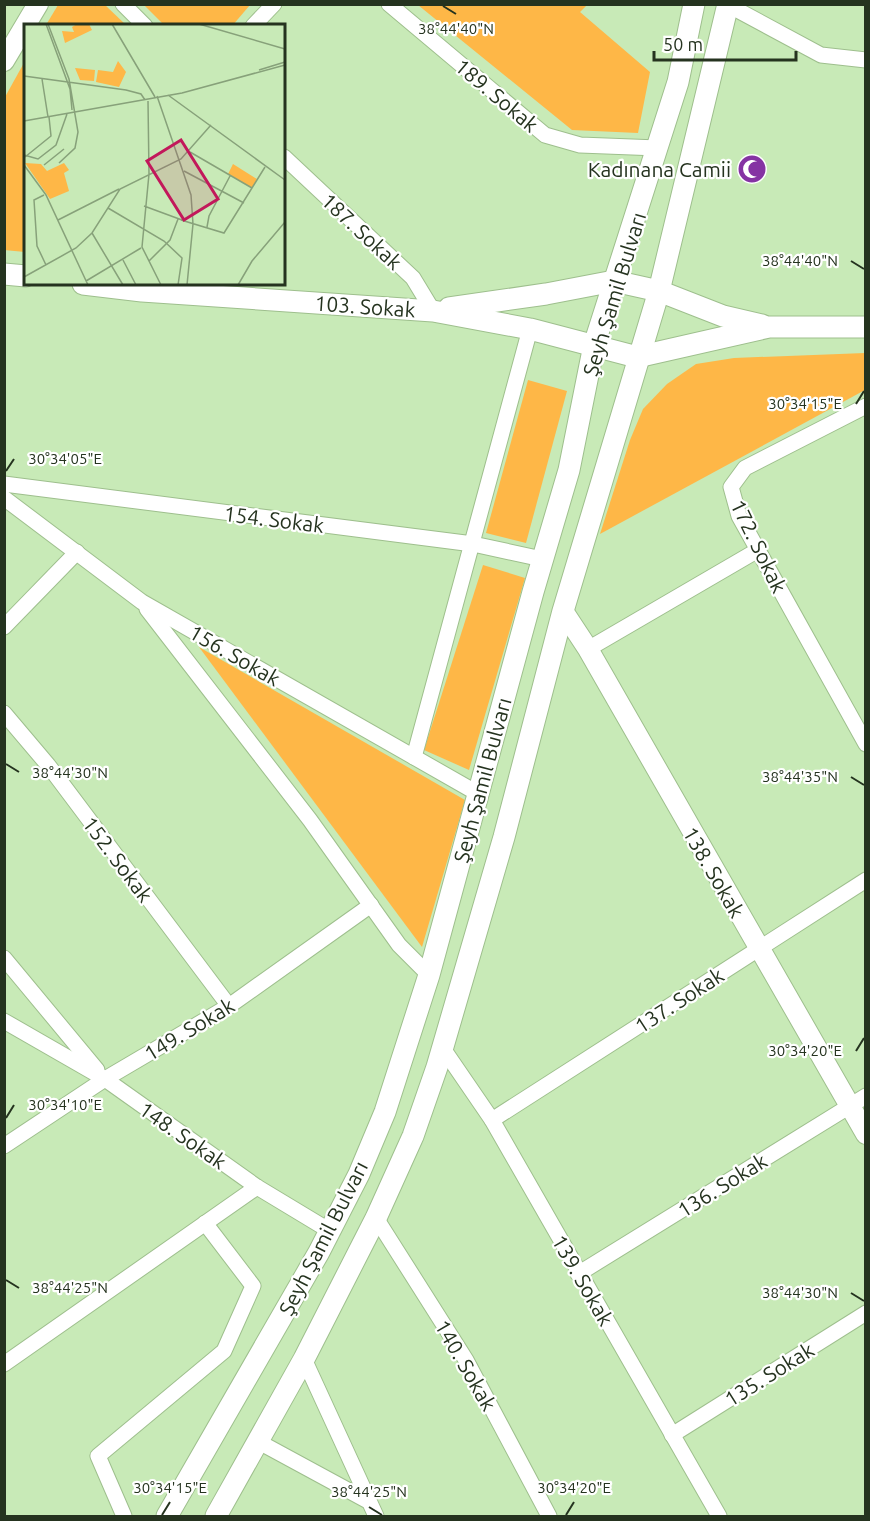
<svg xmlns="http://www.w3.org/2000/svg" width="870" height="1521" viewBox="0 0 870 1521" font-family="Ubuntu,sans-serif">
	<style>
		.green { fill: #feb747 }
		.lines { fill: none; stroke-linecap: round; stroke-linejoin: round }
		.minor-casing { stroke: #9ebf8d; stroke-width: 17 }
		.tertiary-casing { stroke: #9ebf8d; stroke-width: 22 }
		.secondary-casing { stroke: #9ebf8d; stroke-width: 23 }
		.minor { stroke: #fff; stroke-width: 15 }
		.tertiary { stroke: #fff; stroke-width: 20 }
		.secondary { stroke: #fff; stroke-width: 21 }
		.ticks { fill: none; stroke: #25331f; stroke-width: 2 }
		.labels { text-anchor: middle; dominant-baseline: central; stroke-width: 4.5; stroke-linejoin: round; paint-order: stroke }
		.street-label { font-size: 21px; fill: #25331f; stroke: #fff }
		.poi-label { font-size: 21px; fill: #25331f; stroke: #fff; text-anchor: end }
		.inset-road { fill: none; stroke: #87a17a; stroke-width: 1.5 }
		.view { fill: #c2185b; fill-opacity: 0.15; stroke: #c2185b; stroke-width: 3 }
		.inset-edge { fill: none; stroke: #25331f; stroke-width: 3 }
		.ticks-label { font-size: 15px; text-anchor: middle; fill: #25331f; stroke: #fff; stroke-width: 4.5; stroke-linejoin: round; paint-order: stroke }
	</style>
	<rect width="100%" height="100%" fill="#c8eab7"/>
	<!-- green -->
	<g class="green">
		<path d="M 58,5 L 105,5 L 126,25 L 46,25 Z"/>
		<path d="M 144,5 L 250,5 L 232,26 L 164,25 Z"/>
		<path d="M 418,5 L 587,5 L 580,12 L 650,72 L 638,133 L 572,130 Z"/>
		<path d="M 25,61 L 25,252 L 4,250 L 5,97 Z"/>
		<path d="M 865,353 L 865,390 L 600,534 L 630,440 L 643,409 L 667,384 L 696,364 L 734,358 Z"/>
		<path d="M 528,380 L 567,391 L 526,543 L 486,533 Z"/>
		<path d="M 483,565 L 525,578 L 469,770 L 424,750 Z"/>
		<path d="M 199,647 L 465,800 L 422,947 Z"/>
	</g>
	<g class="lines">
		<!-- minor casing -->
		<g class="minor-casing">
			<g id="minor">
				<path d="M 123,4 L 145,26"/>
				<path d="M 389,4 L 545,135 L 580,145 L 658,148"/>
				<path d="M 728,5 L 821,55 L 866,60"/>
				<path d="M 253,26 L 274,4"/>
				<path d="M 284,157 L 413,278 L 433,311"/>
				<path d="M 866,406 L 745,468 L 731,487 L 739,516 L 866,744"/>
				<path d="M 4,484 L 473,544 L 542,559"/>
				<path d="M 4,498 L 142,602 L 477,793"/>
				<path d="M 147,609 L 310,820 L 399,945 L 429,975"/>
				<path d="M 4,627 L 77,552"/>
				<path d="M 588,649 L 758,550"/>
				<path d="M 4,713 L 48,765 L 229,1006"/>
				<path d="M 414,757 L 530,329"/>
				<path d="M 4,958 L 97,1070"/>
				<path d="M 4,1021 L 105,1079 L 257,1187 L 330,1231"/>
				<path d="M 442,1047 L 492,1120 L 719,1516"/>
				<path d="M 492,1120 L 866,880"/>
				<path d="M 4,1146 L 105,1079 L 229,1006 L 371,905"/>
				<path d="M 376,1218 L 466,1360 L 549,1516"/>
				<path d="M 578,1274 L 866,1096"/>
				<path d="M 304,1359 L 376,1516"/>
				<path d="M 4,1364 L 257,1187"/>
				<path d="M 672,1435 L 866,1313"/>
				<path d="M 259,1442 L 366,1500"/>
				<path d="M 124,1516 L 98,1456 L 224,1351 L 253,1286 L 205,1223"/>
			</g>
		</g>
		<!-- tertiary casing -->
		<g class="tertiary-casing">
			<g id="tertiary">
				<path d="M 4,61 L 38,4"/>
				<path d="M 563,611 L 588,649 L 866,1134"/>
			</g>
		</g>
		<!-- secondary casing -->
		<g class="secondary-casing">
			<g id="secondary">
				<path d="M 4,274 L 26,276"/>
				<path d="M 83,284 L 142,291 L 433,311 L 530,329 L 637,357 L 769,327 L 866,327"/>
				<path d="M 449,308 L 546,294 L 614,281 L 659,291 L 723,316 L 762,325"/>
				<path d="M 167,1516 L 319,1252 L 359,1174 L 385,1112 L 429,975 L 533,592 L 569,470 L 594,345 L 678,82 L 694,4"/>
				<path d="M 216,1516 L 304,1359 L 376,1218 L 413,1136 L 437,1067 L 504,837 L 563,611 L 659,291 L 728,4"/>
			</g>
		</g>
		<!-- minor -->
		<use href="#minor" class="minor"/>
		<!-- tertiary -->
		<use href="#tertiary" class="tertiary"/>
		<!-- secondary -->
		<use href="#secondary" class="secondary"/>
	</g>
	<!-- ticks -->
	<path class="ticks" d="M 443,6 L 456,14M 851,261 L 864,269M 856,404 L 864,391M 6,471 L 14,459M 6,764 L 19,772M 851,777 L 864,785M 856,1051 L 864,1038M 6,1118 L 14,1105M 6,1280 L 19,1288M 851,1293 L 864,1301M 369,1507 L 382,1515M 162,1515 L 170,1502M 566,1515 L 574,1502"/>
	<!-- icons -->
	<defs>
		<g id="mosque-disc" transform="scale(1.5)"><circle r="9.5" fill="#8533a3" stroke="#fff"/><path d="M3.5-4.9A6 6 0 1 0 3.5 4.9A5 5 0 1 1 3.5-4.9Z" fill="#fff"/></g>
	</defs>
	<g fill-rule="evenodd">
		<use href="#mosque-disc" x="752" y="169"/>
	</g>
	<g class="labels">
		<!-- street labels -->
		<g class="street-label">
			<text transform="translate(497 95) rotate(40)">189. Sokak</text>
			<text transform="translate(362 231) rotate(43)">187. Sokak</text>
			<text transform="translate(614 294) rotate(-73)">Şeyh Şamil Bulvarı</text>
			<text transform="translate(365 306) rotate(4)">103. Sokak</text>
			<text transform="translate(274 519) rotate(7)">154. Sokak</text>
			<text transform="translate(759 546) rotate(64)">172. Sokak</text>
			<text transform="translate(235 655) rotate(30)">156. Sokak</text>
			<text transform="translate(482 780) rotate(-75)">Şeyh Şamil Bulvarı</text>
			<text transform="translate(118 859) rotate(53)">152. Sokak</text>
			<text transform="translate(714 872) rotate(60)">138. Sokak</text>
			<text transform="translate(679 1000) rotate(-33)">137. Sokak</text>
			<text transform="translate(189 1029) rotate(-31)">149. Sokak</text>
			<text transform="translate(183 1135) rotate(35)">148. Sokak</text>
			<text transform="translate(722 1185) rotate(-32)">136. Sokak</text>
			<text transform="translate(323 1238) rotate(-63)">Şeyh Şamil Bulvarı</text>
			<text transform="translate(583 1280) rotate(60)">139. Sokak</text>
			<text transform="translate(466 1365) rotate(60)">140. Sokak</text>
			<text transform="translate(769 1374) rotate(-32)">135. Sokak</text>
		</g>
		<!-- poi labels -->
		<g class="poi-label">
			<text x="731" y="169">Kadınana Camii</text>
		</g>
	</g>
	<!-- overview -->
	<g transform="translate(24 24)">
		<rect width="261" height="261" fill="#c8eab7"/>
		<path d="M 53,0 L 65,0 L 68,6 L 41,19 L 38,7 L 50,8 L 48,3 ZM 94,37 L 102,48 L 95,63 L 72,58 L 74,46 L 89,48 ZM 51,44 L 71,46 L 70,57 L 56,56 ZM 1,139 L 17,140 L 23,147 L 40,139 L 45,146 L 40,149 L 45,167 L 26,175 ZM 209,140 L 233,155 L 228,164 L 204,150 Z" fill="#feb747"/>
		<path class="inset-road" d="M 22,0 L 46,65 L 48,86M 24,0 L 45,55 L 54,108 L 51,124 L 35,139M 88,0 L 131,73M 175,0 L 261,25M 235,46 L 261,38M 0,52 L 102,66 L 117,70 L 121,76M 18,55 L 24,93M 144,71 L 261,156M 133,72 L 167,171 L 169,200 L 163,261M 124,77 L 125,150 L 118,223 L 137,261M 0,97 L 158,69 L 261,41M 166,128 L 228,164M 0,131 L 14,135 L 32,121 L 43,90M 1,133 L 27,112 L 25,93M 0,141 L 22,171 L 64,261M 20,141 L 40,125M 160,147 L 220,179M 20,171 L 10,176 L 13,222 L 22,241M 120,182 L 158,196M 84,184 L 140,217 L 158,234 L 154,261M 34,196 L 95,165M 157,196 L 200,209 L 241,143M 183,203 L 185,192 L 206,152M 68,209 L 99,261M 99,236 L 112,261M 125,237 L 146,216 L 154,195M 0,253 L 52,224 L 68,209 L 96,165 L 157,135 L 187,101M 62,257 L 117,224M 214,261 L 228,237 L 261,198"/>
		<path class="view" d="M 157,116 L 194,175 L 160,196 L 123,137 Z"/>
		<rect width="261" height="261" class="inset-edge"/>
	</g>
	<g class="ticks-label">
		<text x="456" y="34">38°44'40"N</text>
		<text x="800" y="266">38°44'40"N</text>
		<text x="805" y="409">30°34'15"E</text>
		<text x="65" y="464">30°34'05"E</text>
		<text x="70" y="778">38°44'30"N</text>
		<text x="800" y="782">38°44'35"N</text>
		<text x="805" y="1056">30°34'20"E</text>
		<text x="65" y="1110">30°34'10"E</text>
		<text x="70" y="1293">38°44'25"N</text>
		<text x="800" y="1298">38°44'30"N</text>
		<text x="170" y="1493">30°34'15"E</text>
		<text x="574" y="1493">30°34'20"E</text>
		<text x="369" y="1497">38°44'25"N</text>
	</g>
	<!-- border -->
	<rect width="870" height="1521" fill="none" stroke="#25331f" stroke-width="12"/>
	<!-- scale -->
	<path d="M654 51v9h142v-9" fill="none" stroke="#25331f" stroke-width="3"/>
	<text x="663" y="51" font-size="18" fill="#25331f" stroke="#ffffff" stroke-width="4.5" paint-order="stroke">50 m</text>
</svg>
